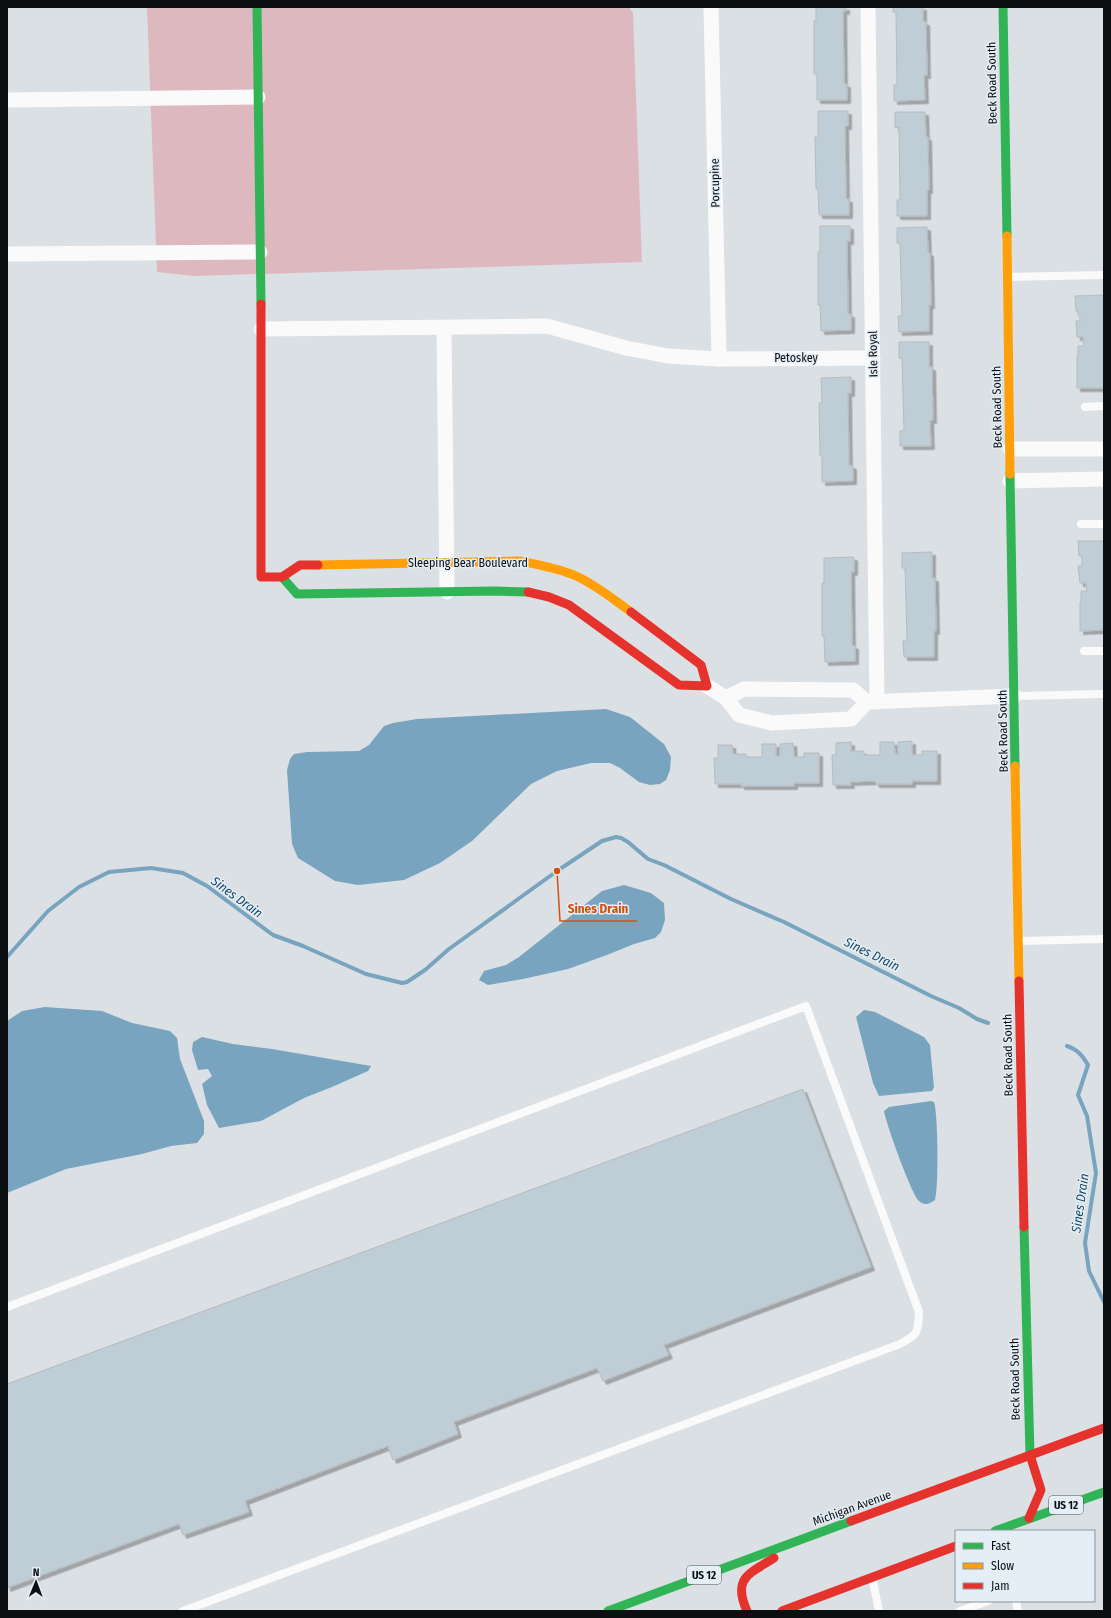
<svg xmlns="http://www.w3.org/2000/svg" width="1111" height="1618" viewBox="0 0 1111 1618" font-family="'Fira Sans Condensed',sans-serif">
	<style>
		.green { fill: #ddb9bf }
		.water { fill: #79a4c0 }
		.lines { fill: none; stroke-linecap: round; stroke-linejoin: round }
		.stream { stroke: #79a4c0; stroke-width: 4 }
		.building { fill: #becdd6; stroke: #b7bbbe; filter: url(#shadow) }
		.lane { stroke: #fafafb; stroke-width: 8 }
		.street { stroke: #fafafb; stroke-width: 15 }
		.fast { stroke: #30b455; stroke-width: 9 }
		.slow { stroke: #ff9f0a; stroke-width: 9 }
		.jam { stroke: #e5322d; stroke-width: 9 }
		.labels { text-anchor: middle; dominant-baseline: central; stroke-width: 3; stroke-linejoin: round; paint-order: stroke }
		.shield { fill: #e4eef6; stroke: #4d5256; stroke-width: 1 }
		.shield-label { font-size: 11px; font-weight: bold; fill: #0c0f12 }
		.street-label { font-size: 12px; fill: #0c0f12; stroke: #e4eef6 }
		.water-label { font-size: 13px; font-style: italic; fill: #194964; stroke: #e4eef6 }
		.leader { fill: none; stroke: #d2520d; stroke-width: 1.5 }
		.callout-dot { fill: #d2520d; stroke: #e4eef6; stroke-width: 1.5 }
		.callout-label { font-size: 13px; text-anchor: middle; font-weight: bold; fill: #d2520d; stroke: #e4eef6; stroke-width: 3; stroke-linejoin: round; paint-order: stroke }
	</style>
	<defs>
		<filter id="shadow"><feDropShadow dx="3.5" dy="3.5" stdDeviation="0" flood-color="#0004"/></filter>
	</defs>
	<rect width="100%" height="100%" fill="#dbe0e4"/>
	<!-- green -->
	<path class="green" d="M 147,7 L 629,7 L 633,13 L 642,262 L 194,276 L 157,272 Z"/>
	<!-- water -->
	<g class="water">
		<path d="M 606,709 L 630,717 L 664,744 L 671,757 L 670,770 L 666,780 L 660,784 L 650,785 L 639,782 L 620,768 L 610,763 L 591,763 L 557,771 L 531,784 L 472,841 L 440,863 L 404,880 L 358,885 L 335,881 L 298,858 L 292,844 L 287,770 L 290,759 L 294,754 L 307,752 L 359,751 L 369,745 L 384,726 L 393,723 L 417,719 Z"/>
		<path d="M 624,885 L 651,893 L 664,903 L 665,920 L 661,932 L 655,938 L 634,944 L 607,955 L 568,969 L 523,979 L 488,985 L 479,980 L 484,971 L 506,965 L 519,957 L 602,891 Z"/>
		<path d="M 45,1007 L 102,1011 L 132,1023 L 170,1031 L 177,1038 L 180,1059 L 204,1121 L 204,1134 L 197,1143 L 171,1146 L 142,1154 L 66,1169 L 7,1193 L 7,1021 L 22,1011 Z"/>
		<path d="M 864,1010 L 875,1012 L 924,1037 L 930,1045 L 934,1087 L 932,1091 L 879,1096 L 873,1083 L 856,1017 Z"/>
		<path d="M 202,1037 L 233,1044 L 272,1049 L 371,1066 L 368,1071 L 332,1087 L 304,1098 L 261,1121 L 219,1128 L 207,1105 L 202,1084 L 212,1076 L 208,1069 L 198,1070 L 192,1050 L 193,1042 Z"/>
		<path d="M 931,1101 L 934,1102 C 938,1112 939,1189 935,1200 C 930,1204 924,1206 919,1201 C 912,1195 886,1124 884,1111 L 889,1107 Z"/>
	</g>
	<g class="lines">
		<!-- stream -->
		<g class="stream">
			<path d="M 7,957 L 48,911 L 79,887 L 109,872 L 151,868 L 183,873 L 207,886 L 273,935 L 303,946 L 366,974 L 402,983 L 407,982 L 425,970 L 449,949 L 557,871 L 602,841 L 616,837 L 621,838 L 628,842 L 648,859 L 664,865 L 731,899 L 784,922 L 931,996 L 959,1008 L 977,1019 L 988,1023"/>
			<path d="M 1067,1046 C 1078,1050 1082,1055 1088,1065 L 1078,1095 L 1087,1116 L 1096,1173 L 1085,1243 L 1089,1271 L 1104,1302"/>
		</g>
	</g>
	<!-- building -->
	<g class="building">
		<path d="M 816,7 L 846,7 L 846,11 L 843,11 L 844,84 L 847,84 L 847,100 L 817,100 L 817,74 L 814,74 L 814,21 L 816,21 Z"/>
		<path d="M 893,7 L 923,7 L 923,22 L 926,22 L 927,75 L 924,75 L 925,100 L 894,101 L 894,85 L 897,85 L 896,12 L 893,12 Z"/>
		<path d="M 818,111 L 848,111 L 848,126 L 845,126 L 846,199 L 849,199 L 849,215 L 819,215 L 818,189 L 816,189 L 815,137 L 818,137 Z"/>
		<path d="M 895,112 L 925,112 L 926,137 L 928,137 L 929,190 L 927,190 L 927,216 L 897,216 L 897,200 L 900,200 L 899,127 L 895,128 Z"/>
		<path d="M 820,226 L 850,226 L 850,241 L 847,241 L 848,314 L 851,314 L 851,330 L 821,331 L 820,305 L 818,305 L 818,252 L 820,252 Z"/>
		<path d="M 927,227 L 928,252 L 930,253 L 931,305 L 929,305 L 929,331 L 899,332 L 898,316 L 902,316 L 900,243 L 897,243 L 897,228 Z"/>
		<path d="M 1104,295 L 1104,388 L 1077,388 L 1077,356 L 1078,356 L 1078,346 L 1084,346 L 1083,337 L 1077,337 L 1076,321 L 1080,321 L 1080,317 L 1078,315 L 1078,311 L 1076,311 L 1075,296 Z"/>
		<path d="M 899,342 L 929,342 L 929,367 L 932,367 L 933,420 L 930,420 L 931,446 L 900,446 L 900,431 L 904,430 L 902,358 L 899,358 Z"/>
		<path d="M 851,377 L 851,393 L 848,393 L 849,465 L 853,466 L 853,481 L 822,482 L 822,456 L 820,456 L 819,403 L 822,403 L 821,378 Z"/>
		<path d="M 1078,541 L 1104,541 L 1104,630 L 1080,631 L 1080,602 L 1081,602 L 1081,591 L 1087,591 L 1086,583 L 1080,583 L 1078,566 L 1082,566 L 1082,556 L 1079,556 Z"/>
		<path d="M 932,552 L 932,578 L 935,578 L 936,631 L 934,631 L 934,657 L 904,657 L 903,641 L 907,641 L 905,568 L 902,568 L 902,553 Z"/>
		<path d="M 854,557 L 854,572 L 851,572 L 852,645 L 855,646 L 855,661 L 825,662 L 824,636 L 822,636 L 822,583 L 824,583 L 824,558 Z"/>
		<path d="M 912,741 L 912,755 L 922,755 L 922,751 L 937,751 L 937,781 L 912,781 L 912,784 L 876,784 L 875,781 L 850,782 L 851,785 L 833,785 L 832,755 L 836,755 L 836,743 L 851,742 L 851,751 L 864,751 L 864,755 L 880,755 L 880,742 L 894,742 L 895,754 L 898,754 L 898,742 Z"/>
		<path d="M 793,743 L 794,757 L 804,757 L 804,753 L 819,753 L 819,783 L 794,783 L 794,786 L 741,786 L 741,784 L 715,784 L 714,758 L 718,758 L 718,745 L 732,745 L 733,754 L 746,754 L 746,757 L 762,757 L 762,744 L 776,744 L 776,756 L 780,756 L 780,744 Z"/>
		<path d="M 803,1089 L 871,1267 L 664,1345 L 669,1355 L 603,1381 L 597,1368 L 454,1422 L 458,1434 L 393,1460 L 388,1446 L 245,1501 L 249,1512 L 183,1535 L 179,1524 L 7,1588 L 7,1384 Z"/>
	</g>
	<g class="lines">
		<!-- lane -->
		<g class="lane">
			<path d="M 1007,277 L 1104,275"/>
			<path d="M 1085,407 L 1104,406"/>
			<path d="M 1081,524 L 1104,524"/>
			<path d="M 1084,651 L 1104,651"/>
			<path d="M 1015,696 L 1104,694"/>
			<path d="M 1019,941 L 1104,939"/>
			<path d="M 7,1307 L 806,1006 L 919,1312 C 918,1333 918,1334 900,1344 L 183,1611"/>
			<path d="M 872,1577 L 879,1611"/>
			<path d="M 1016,1601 L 1018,1611"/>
			<path d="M 960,1611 L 988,1601"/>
		</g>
		<!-- street -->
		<g class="street">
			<path d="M 711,7 L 719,359"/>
			<path d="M 868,7 L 877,702"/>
			<path d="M 7,100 L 258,97"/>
			<path d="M 7,254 L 260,252"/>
			<path d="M 444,328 L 447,592"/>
			<path d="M 261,329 L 547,326 L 626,348 L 668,356 L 719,359 L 873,358"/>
			<path d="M 1010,449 L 1104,449"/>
			<path d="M 1010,481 L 1104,479"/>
			<path d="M 707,686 L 726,698 L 739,715 L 772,723 L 851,719 L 867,702 L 1014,696"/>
			<path d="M 726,698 L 744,689 L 853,690 L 867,702"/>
		</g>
		<!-- fast -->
		<g class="fast">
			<path d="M 257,7 L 261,304"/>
			<path d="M 1003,7 L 1007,236"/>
			<path d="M 1010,474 L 1015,766"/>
			<path d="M 282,577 L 297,594 L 494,591 L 528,592"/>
			<path d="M 1024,1227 L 1030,1455"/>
			<path d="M 995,1531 L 1104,1492"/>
			<path d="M 608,1611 L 851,1521"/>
		</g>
		<!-- slow -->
		<g class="slow">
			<path d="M 1007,236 L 1010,474"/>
			<path d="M 318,565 L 520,561 C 539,565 559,568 576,576 C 596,585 613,599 631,612"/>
			<path d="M 1015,766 L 1019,981"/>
		</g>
		<!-- jam -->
		<g class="jam">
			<path d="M 261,304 L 261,577 L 282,577 L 300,565 L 318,565"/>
			<path d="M 528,592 L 549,597 L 569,605 L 679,685 L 707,686 L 701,665 L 631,612"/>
			<path d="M 1019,981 L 1024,1227"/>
			<path d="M 1029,1518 L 1041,1490 L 1030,1455"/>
			<path d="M 851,1521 L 1104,1428"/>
			<path d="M 747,1611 C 732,1578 749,1574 774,1558"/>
			<path d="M 782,1611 L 956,1546"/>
		</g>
	</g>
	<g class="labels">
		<!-- shield labels -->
		<g class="shield">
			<rect x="1049" y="1496" width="34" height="18" rx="3"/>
			<rect x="687" y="1566" width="34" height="18" rx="3"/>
		</g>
		<g class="shield-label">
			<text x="1066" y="1505">US 12</text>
			<text x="704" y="1575">US 12</text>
		</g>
		<!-- street labels -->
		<g class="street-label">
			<text transform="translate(992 83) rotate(-91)">Beck Road South</text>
			<text transform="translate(715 183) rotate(-91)">Porcupine</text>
			<text transform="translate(873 354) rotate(-91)">Isle Royal</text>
			<text x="796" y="358">Petoskey</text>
			<text transform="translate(997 407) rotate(-91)">Beck Road South</text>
			<text x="468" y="563">Sleeping Bear Boulevard</text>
			<text transform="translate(1003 731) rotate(-91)">Beck Road South</text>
			<text transform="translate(1008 1055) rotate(-91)">Beck Road South</text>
			<text transform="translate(1015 1379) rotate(-91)">Beck Road South</text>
			<text transform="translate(852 1508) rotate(-20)">Michigan Avenue</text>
		</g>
		<!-- water labels -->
		<g class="water-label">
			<text transform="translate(237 897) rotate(36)">Sines Drain</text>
			<text transform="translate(872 954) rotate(26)">Sines Drain</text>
			<text transform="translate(1080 1203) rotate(-82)">Sines Drain</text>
		</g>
	</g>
	<!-- callouts -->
	<path class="leader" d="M557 871L560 921H637"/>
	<circle class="callout-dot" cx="557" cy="871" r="4"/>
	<g class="callout-label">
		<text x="598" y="913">Sines Drain</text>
	</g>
	<!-- border -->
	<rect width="1111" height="1618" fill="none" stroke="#0c0f12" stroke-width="16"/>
	<!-- legend -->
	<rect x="955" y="1530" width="140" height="72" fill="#e4eef6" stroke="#8e959b"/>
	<rect x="963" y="1543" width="20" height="6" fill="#30b455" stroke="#8e959b"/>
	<text x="991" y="1550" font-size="12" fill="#0c0f12">Fast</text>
	<rect x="963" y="1563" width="20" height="6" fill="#ff9f0a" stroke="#8e959b"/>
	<text x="991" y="1570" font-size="12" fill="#0c0f12">Slow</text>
	<rect x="963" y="1583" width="20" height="6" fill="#e5322d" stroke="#8e959b"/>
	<text x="991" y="1590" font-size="12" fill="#0c0f12">Jam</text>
	<!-- north arrow -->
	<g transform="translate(36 1582) rotate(1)" stroke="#e4eef6" stroke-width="3" paint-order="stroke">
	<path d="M0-3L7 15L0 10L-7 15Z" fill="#0c0f12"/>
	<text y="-6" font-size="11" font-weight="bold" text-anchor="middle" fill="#0c0f12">N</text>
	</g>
</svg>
